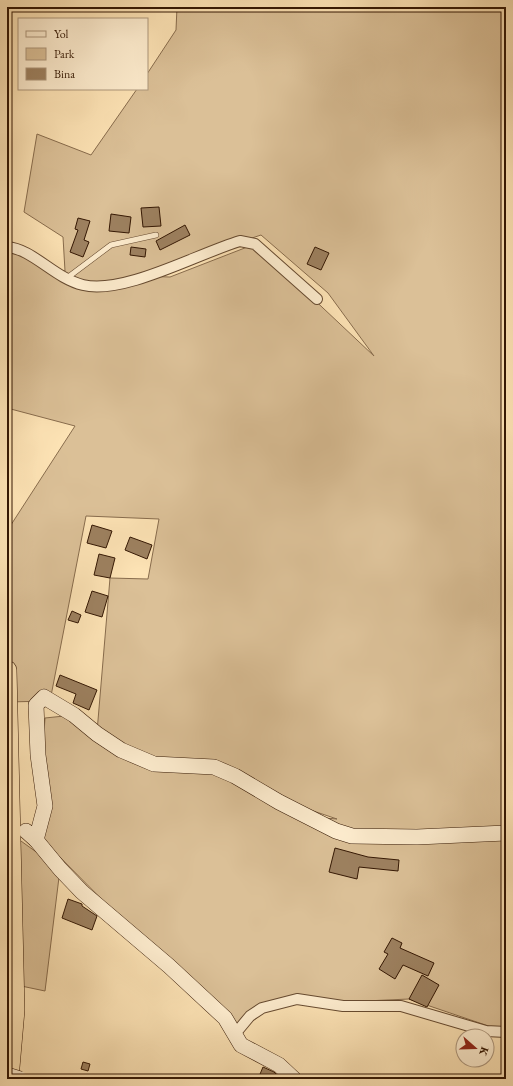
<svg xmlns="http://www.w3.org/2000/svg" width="513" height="1086" viewBox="0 0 513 1086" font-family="'EB Garamond',serif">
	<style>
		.green { fill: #dbc097; stroke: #886c4d; fill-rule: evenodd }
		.building { fill: #9d8160; stroke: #341703 }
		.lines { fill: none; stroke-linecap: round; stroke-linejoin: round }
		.lane-casing { stroke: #664a30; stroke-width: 6 }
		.street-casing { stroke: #664a30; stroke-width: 12 }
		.secondary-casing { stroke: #341703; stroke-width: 16 }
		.highway-casing { stroke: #341703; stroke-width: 20 }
		.lane { stroke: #feedcf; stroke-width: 5 }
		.street { stroke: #feedcf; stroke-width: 10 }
		.secondary { stroke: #feedcf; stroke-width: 15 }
		.highway { stroke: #fde3b5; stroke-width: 19 }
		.secondary-bridge-casing { stroke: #341703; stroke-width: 16; stroke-linecap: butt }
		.secondary-bridge { stroke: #feedcf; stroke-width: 15 }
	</style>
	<rect width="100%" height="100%" fill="#fde3b5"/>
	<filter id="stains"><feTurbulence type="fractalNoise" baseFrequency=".005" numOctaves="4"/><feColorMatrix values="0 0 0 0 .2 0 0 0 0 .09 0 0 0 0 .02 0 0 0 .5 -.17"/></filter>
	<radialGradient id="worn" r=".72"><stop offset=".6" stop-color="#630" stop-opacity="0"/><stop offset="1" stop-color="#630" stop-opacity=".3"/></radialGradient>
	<!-- green -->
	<g class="green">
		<path d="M 177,7 L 506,7 L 506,1032 L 409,999 L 321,1003 L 277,1003 L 235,1034 L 43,840 L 43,747 L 45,718 L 74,715 L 97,732 L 110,578 L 148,579 L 159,519 L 86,516 L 50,701 L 7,702 L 7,531 L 75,426 L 7,408 L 7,247 L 49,269 L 65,271 L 63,237 L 24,212 L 37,134 L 91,155 L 137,89 L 147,89 L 147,74 L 176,30 ZM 261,235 L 328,293 L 374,356 L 255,244 L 170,277 L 138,276 ZM 263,794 L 337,819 L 301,816 Z"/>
		<path d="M 7,831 L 60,869 L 45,991 L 7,983 Z"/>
	</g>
	<!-- building -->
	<g class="building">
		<path d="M 159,207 L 161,226 L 143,227 L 141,208 Z"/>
		<path d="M 111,214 L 131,217 L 129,233 L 109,231 Z"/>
		<path d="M 78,218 L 90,221 L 84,240 L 89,242 L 83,257 L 70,252 L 78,230 L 75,229 Z"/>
		<path d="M 185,225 L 190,235 L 160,250 L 156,241 Z"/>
		<path d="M 131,247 L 146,249 L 145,257 L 130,255 Z"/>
		<path d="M 315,247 L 329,253 L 321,270 L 307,264 Z"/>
		<path d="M 92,525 L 112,531 L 106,548 L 87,543 Z"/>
		<path d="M 130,537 L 152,545 L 147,559 L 125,550 Z"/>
		<path d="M 99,554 L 115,558 L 110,578 L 94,575 Z"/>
		<path d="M 92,591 L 108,596 L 102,617 L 85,612 Z"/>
		<path d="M 72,611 L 81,615 L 78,623 L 68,620 Z"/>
		<path d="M 60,675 L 97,690 L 89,710 L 73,703 L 76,694 L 56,686 Z"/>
		<path d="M 335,848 L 368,857 L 399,860 L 398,871 L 359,867 L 357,879 L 329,872 Z"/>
		<path d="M 68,899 L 82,904 L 82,906 L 97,916 L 92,930 L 62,918 Z"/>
		<path d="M 392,938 L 402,943 L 400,948 L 434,963 L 428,976 L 403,965 L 395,979 L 379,969 L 388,954 L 384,952 Z"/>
		<path d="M 422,975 L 439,985 L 427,1007 L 409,999 Z"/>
		<path d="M 83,1062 L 90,1064 L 88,1071 L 81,1069 Z"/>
		<path d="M 263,1067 L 274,1072 L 281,1079 L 258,1079 Z"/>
	</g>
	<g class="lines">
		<!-- lane casing -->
		<g class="lane-casing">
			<path id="lane" d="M 67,278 L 111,245 L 156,235"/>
		</g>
		<!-- street casing -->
		<g class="street-casing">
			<g id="street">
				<path d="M 7,247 C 33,249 54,278 83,285 C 124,295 199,253 240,241 L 255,244 L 317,299"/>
				<path d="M 235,1034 L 250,1016 L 262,1008 L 297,999 L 343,1006 L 401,1006 L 486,1031 L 506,1032"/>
			</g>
		</g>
		<!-- secondary casing -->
		<g class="secondary-casing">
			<g id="secondary">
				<path d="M 26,831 L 36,840 L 45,806 L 38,755 L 36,705 L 44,697 L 74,715 L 97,734 L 121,750 L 154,764 L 214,767 L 235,776 L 279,802 L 336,831 L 352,836 L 417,837 L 506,833"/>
				<path d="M 36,840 L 60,869 L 82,892 L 169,966 L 225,1018 L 241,1045 L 279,1065 L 294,1079"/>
			</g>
		</g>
		<!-- highway casing -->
		<g class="highway-casing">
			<path id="highway" d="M 7,670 L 15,1010 L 9,1079"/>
		</g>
		<!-- lane -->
		<use href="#lane" class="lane"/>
		<!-- street -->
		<use href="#street" class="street"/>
		<!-- secondary -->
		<use href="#secondary" class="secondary"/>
		<!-- highway -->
		<use href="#highway" class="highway"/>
		<!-- secondary-bridge casing -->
		<g class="secondary-bridge-casing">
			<path id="secondary-bridge" d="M 7,1075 L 20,1079"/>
		</g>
		<!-- secondary-bridge -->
		<use href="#secondary-bridge" class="secondary-bridge"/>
	</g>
	<!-- margin -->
	<rect width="513" height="1086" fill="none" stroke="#fde3b5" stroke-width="24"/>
	<rect x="8" y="8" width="497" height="1070" fill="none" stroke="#341703" stroke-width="2"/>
	<rect x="12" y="12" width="489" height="1062" fill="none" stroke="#341703"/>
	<!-- legend -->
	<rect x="18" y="18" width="130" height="72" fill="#feedcf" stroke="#ad977d"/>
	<rect x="26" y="31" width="20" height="6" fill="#feedcf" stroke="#ad977d"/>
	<text x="54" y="38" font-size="12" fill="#341703">Yol</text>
	<rect x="26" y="48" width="20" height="12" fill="#dbc097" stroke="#ad977d"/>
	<text x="54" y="58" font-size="12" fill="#341703">Park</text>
	<rect x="26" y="68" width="20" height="12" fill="#9d8160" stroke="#ad977d"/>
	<text x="54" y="78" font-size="12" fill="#341703">Bina</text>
	<!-- north arrow -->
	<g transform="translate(475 1048) rotate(110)"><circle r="19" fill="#feedcf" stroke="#ad977d"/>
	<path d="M0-3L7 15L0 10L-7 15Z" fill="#8f2418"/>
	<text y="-6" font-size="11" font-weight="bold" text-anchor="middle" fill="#341703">K</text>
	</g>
	<rect width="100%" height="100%" filter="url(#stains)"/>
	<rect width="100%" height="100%" fill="url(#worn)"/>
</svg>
